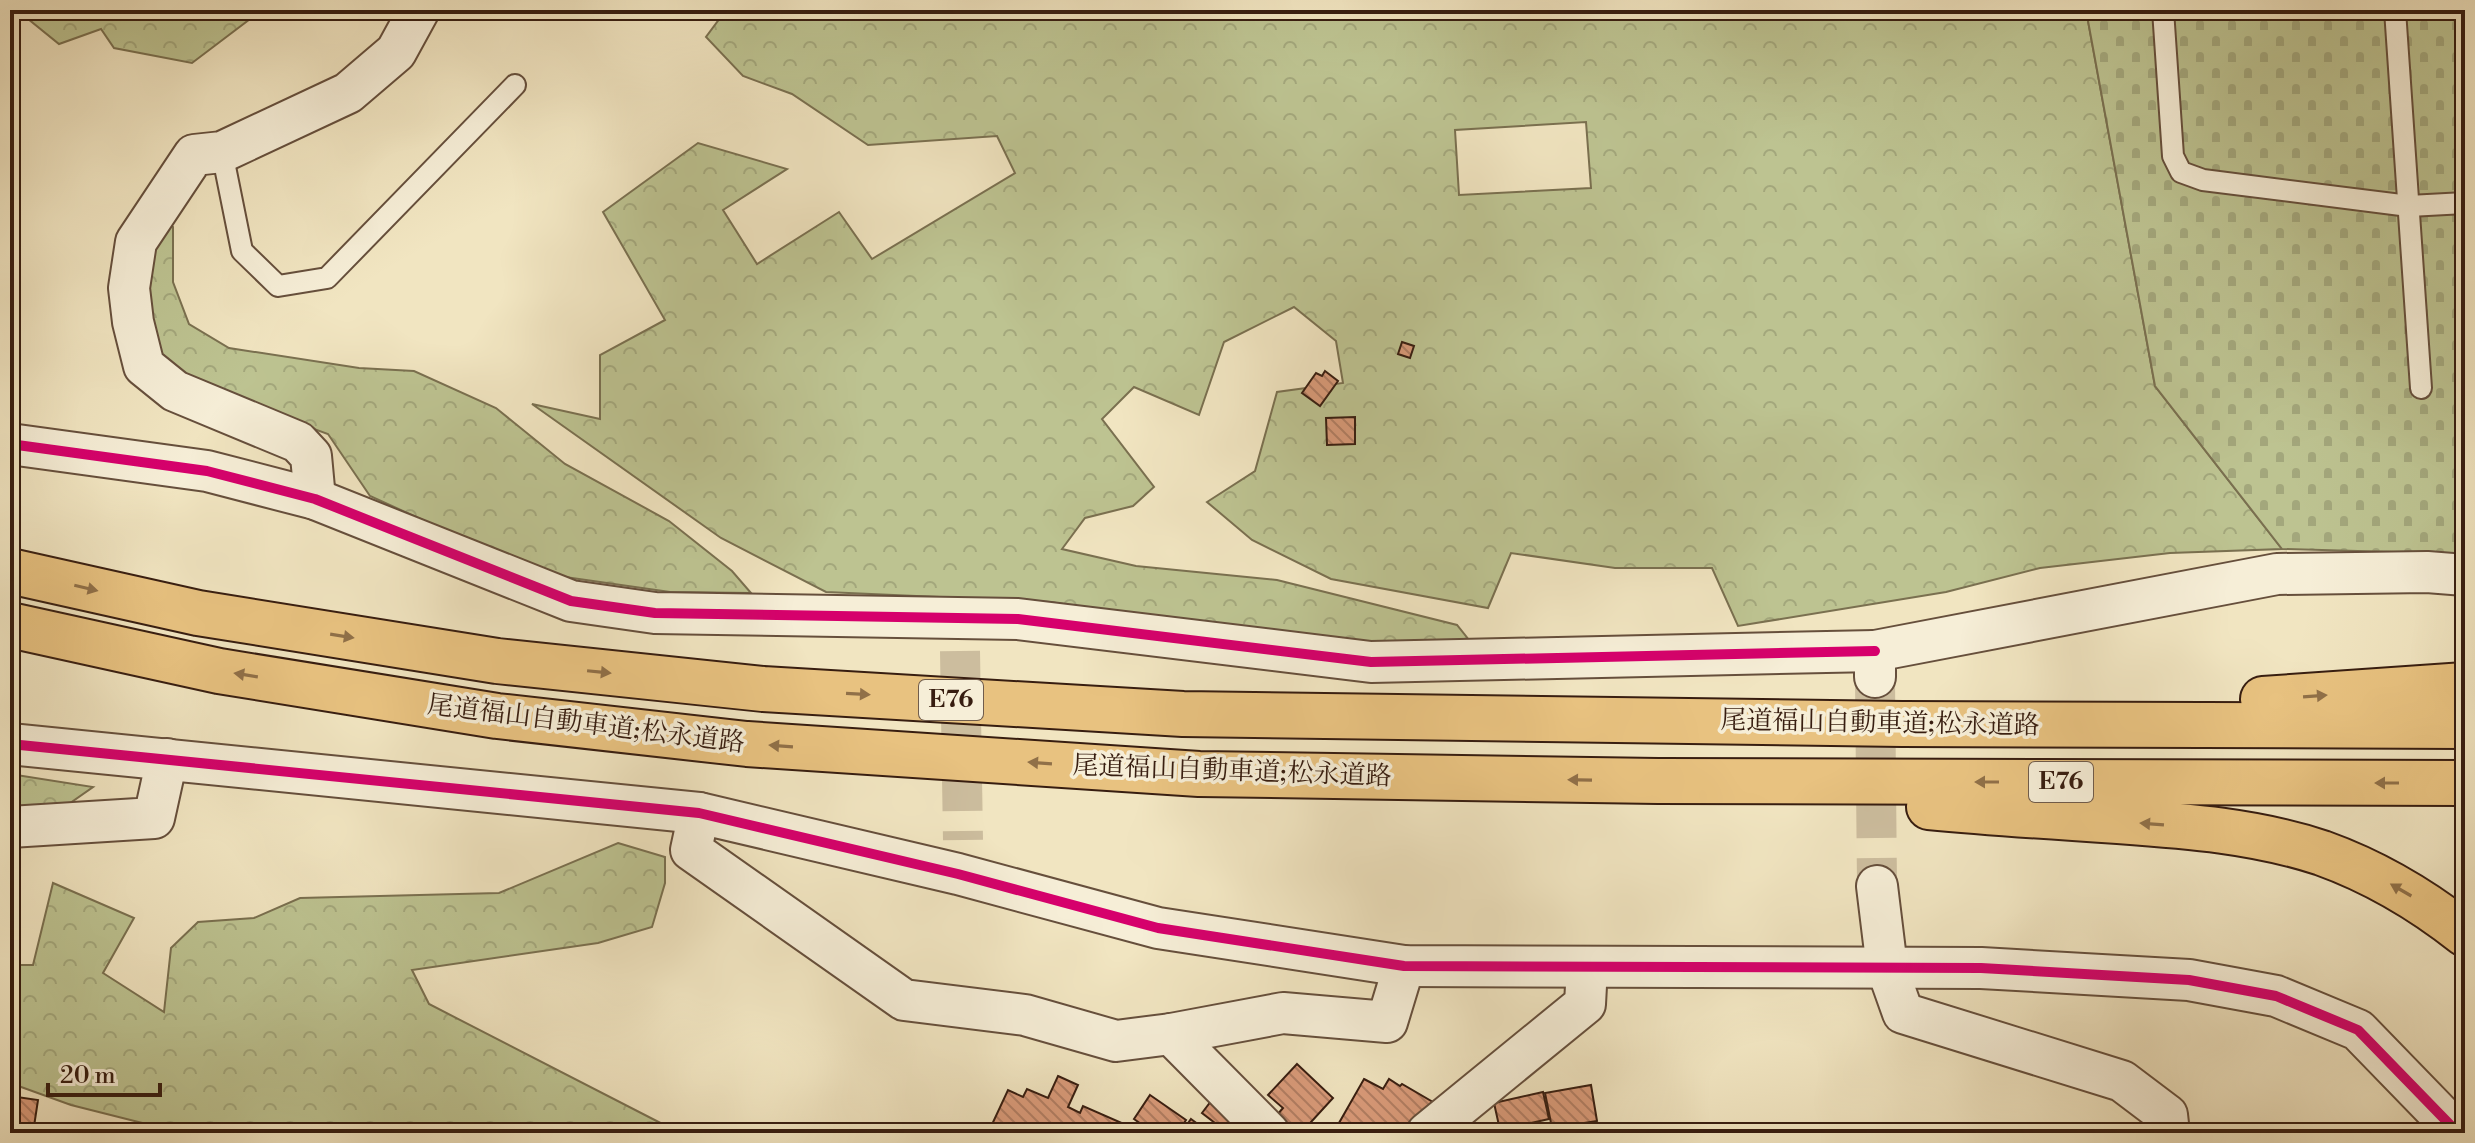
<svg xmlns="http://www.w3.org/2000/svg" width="2475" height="1143" viewBox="0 0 2475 1143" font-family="'Libre Bodoni','Noto Serif JP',serif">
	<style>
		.forest { fill: url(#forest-crowns); stroke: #7a7050; stroke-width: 2; fill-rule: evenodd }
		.cemetery { fill: url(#cemetery-stones); stroke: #7a7050; stroke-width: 2 }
		.building { fill: url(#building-back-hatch); stroke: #371d10; stroke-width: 2 }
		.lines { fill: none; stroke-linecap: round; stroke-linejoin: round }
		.street-tunnel { stroke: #ccbd9e; stroke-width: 40; stroke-dasharray: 40 20; stroke-linecap: butt }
		.lane-casing { stroke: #664f3c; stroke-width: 24 }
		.street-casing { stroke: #664f3c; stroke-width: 44 }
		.highway-casing { stroke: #371d10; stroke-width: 48 }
		.lane { stroke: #f6eed7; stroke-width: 20 }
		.street { stroke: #f6eed7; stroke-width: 40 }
		.highway { stroke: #e8c280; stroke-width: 44 }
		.cycleway-casing { stroke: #f6eed7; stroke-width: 15 }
		.cycleway { stroke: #d6006c; stroke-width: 10 }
		.oneway { fill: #907048 }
		.labels { text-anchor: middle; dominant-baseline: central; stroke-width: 7; stroke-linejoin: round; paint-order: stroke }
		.shield { fill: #f6eed7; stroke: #705c4c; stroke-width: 2 }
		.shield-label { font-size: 24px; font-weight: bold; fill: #371d10 }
		.street-label { font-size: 26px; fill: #371d10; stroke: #f6eed7 }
	</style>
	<defs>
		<pattern id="forest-crowns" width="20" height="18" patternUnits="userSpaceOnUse" patternTransform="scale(2)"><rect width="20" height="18" fill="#bdc391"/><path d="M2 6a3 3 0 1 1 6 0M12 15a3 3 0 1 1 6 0" fill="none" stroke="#a3a77c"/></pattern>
		<pattern id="cemetery-stones" width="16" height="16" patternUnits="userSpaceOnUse" patternTransform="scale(2)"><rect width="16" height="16" fill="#bdc391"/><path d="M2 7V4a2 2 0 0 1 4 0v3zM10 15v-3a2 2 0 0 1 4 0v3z" fill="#a3a77c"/></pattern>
		<pattern id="building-back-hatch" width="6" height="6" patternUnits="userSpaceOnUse" patternTransform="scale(2)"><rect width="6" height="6" fill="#da9b7a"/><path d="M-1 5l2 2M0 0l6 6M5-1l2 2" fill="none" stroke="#b27e63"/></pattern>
	</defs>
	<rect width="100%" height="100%" fill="#f1e5c1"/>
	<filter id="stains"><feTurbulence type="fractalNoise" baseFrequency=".0025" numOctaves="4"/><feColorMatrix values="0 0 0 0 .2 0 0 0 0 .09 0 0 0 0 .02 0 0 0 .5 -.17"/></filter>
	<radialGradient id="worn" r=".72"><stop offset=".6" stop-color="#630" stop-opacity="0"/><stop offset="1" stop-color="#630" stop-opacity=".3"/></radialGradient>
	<!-- forest -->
	<g class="forest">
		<path d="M 17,10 L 262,10 L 192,63 L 114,48 L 101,29 L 59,44 Z"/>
		<path d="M 726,10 L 2086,10 L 2155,386 L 2282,549 L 2170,553 L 2040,568 L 1946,592 L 1738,626 L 1712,568 L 1615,568 L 1511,553 L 1488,608 L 1331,579 L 1252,540 L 1207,502 L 1255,471 L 1277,392 L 1343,383 L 1336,341 L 1294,307 L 1224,342 L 1199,415 L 1134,387 L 1102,419 L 1154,487 L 1133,506 L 1085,518 L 1062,549 L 1136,566 L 1277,580 L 1457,625 L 1473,645 L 1357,648 L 1050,602 L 826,592 L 721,538 L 532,404 L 600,419 L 600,355 L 665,320 L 603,212 L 698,143 L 787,169 L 723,210 L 757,264 L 839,212 L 872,259 L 1015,173 L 997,136 L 868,145 L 792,94 L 743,76 L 706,37 ZM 1586,122 L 1591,188 L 1459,195 L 1455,130 Z"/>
		<path d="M 166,221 L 173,227 L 173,282 L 189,324 L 229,348 L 359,368 L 414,371 L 496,408 L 565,464 L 669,521 L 732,571 L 751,593 L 670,592 L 558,576 L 469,541 L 370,496 L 328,434 L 193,385 L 158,351 L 147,291 L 146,246 Z"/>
		<path d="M 10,774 L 93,787 L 63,808 L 10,809 Z"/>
		<path d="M 618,843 L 665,857 L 665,883 L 652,927 L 598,943 L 412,970 L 429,1004 L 680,1133 L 182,1133 L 71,1105 L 10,1083 L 10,965 L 33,965 L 53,883 L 134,918 L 103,973 L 164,1012 L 171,948 L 198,922 L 254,918 L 300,898 L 499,893 Z"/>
	</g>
	<!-- cemetery -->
	<path class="cemetery" d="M 2086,10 L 2465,10 L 2465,554 L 2282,549 L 2155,386 Z"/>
	<!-- building -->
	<g class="building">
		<path d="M 1402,342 L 1414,346 L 1410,358 L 1398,354 Z"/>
		<path d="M 1325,371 L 1338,381 L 1320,406 L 1302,393 L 1316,373 L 1322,376 Z"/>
		<path d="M 1355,417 L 1355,444 L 1327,445 L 1326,418 Z"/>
		<path d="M 1297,1064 L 1333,1098 L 1301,1133 L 1296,1133 L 1277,1115 L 1283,1108 L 1268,1095 Z"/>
		<path d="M 1058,1076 L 1078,1085 L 1068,1107 L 1080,1113 L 1083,1106 L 1124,1124 L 1120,1133 L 988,1133 L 1008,1090 L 1023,1097 L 1027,1089 L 1048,1098 Z"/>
		<path d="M 1364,1079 L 1383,1089 L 1389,1079 L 1400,1086 L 1402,1084 L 1438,1105 L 1414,1133 L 1356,1133 L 1339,1123 Z"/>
		<path d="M 1591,1085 L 1597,1121 L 1552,1128 L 1545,1093 Z"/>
		<path d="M 1218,1092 L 1250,1116 L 1236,1133 L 1228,1133 L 1202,1113 Z"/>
		<path d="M 1543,1092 L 1549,1119 L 1500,1130 L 1494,1103 Z"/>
		<path d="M 1150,1095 L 1186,1120 L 1177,1133 L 1154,1133 L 1134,1119 Z"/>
		<path d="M 10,1096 L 38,1100 L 33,1133 L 10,1133 Z"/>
		<path d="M 1191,1119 L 1210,1133 L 1181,1133 Z"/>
	</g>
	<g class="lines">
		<!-- street-tunnel -->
		<g class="street-tunnel">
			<path d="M 960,651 L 963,840"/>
			<path d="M 1875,678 L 1877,886"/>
		</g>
		<!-- lane casing -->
		<g class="lane-casing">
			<g id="lane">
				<path d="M 2163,10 L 2173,156 L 2181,172 L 2203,180 L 2409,206 L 2465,203"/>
				<path d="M 2395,10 L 2421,388"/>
				<path d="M 222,152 L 242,251 L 278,286 L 327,278 L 515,85"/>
			</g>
		</g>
		<!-- street casing -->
		<g class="street-casing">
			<g id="street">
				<path d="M 10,444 L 207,471 L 315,499 L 571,601 L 655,613 L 1018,619 L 1371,662 L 1875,651"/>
				<path d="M 315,499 L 311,456 L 298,442 L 175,391 L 144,366 L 133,322 L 129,288 L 136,242 L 194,155 L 222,152 L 348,93 L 396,52 L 419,10"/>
				<path d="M 1875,677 L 1875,651 L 2277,574 L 2427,572 L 2465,575"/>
				<path d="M 10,744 L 699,813 L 958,874 L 1158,928 L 1404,966 L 1981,968 L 2189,980 L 2276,996 L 2358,1030 L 2458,1133"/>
				<path d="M 699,813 L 691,850 L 904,1000 L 1025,1015 L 1116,1041 L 1171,1034 L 1283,1013 L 1387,1022 L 1404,966"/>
				<path d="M 10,827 L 154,818 L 167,759"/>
				<path d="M 1877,886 L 1887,968 L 1903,1013 L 2122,1081 L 2167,1115 L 2169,1133"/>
				<path d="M 1171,1034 L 1269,1133"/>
				<path d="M 1427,1133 L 1585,1004 L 1587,967"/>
			</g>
		</g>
		<!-- highway casing -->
		<g class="highway-casing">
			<g id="highway">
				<path d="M 10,571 L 198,613 L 497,661 L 763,689 L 1183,714 L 1902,724 L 2465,726"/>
				<path d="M 10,625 L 219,671 L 497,716 L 747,744 L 1199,774 L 1658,781 L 2465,783"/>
				<path d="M 2263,699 L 2465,685"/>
				<path d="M 1929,807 C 1992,813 2055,817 2118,821 C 2187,826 2256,831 2322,853 C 2375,872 2422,900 2465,934"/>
			</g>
		</g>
		<!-- lane -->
		<use href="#lane" class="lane"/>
		<!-- street -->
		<use href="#street" class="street"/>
		<!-- highway -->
		<use href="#highway" class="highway"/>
		<!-- cycleway casing -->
		<g class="cycleway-casing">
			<g id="cycleway">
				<path d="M 10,444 L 207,471 L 315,499 L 571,601 L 655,613 L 1018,619 L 1371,662 L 1875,651"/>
				<path d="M 10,744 L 699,813 L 958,874 L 1158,928 L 1404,966 L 1981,968 L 2189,980 L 2276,996 L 2358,1030 L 2458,1133"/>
			</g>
		</g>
		<!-- cycleway -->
		<use href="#cycleway" class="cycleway"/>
	</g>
	<!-- one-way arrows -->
	<defs><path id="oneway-solid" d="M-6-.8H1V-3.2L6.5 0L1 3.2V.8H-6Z" transform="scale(2)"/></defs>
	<g class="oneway">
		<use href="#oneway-solid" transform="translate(86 588) rotate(13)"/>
		<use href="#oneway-solid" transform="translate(342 636) rotate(9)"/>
		<use href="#oneway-solid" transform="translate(599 672) rotate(6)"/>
		<use href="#oneway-solid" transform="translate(246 675) rotate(-171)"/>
		<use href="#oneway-solid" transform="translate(858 694) rotate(3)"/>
		<use href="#oneway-solid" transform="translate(2315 696) rotate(-4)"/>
		<use href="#oneway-solid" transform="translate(781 746) rotate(-176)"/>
		<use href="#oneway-solid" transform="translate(1040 763) rotate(-176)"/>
		<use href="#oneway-solid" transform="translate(1580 780) rotate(-179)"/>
		<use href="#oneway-solid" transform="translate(1987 782) rotate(-180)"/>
		<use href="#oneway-solid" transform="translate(2387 783) rotate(-180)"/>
		<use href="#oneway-solid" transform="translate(2152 824) rotate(-176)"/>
		<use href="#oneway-solid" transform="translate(2401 890) rotate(-150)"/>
	</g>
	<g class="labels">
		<!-- shield labels -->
		<g class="shield">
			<rect x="919" y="680" width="64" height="40" rx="6"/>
			<rect x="2029" y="762" width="64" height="40" rx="6"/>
		</g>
		<g class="shield-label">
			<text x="951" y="700">E76</text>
			<text x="2061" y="782">E76</text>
		</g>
		<!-- street labels -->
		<g class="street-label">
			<text transform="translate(1880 723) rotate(1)">尾道福山自動車道;松永道路</text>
			<text transform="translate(586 724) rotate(7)">尾道福山自動車道;松永道路</text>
			<text transform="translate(1232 771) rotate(2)">尾道福山自動車道;松永道路</text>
		</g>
	</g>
	<!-- margin -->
	<rect width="2475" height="1143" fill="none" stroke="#f1e5c1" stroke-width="40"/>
	<rect x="12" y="12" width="2451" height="1119" fill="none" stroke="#371d10" stroke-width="4"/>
	<rect x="20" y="20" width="2435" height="1103" fill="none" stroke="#371d10" stroke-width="2"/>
	<!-- scale -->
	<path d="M48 1083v12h112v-12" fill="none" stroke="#371d10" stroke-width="4"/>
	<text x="60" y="1083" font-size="24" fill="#371d10" stroke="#f6eed7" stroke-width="6" paint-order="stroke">20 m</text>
	<rect width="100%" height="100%" filter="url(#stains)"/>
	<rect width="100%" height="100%" fill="url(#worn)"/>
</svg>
